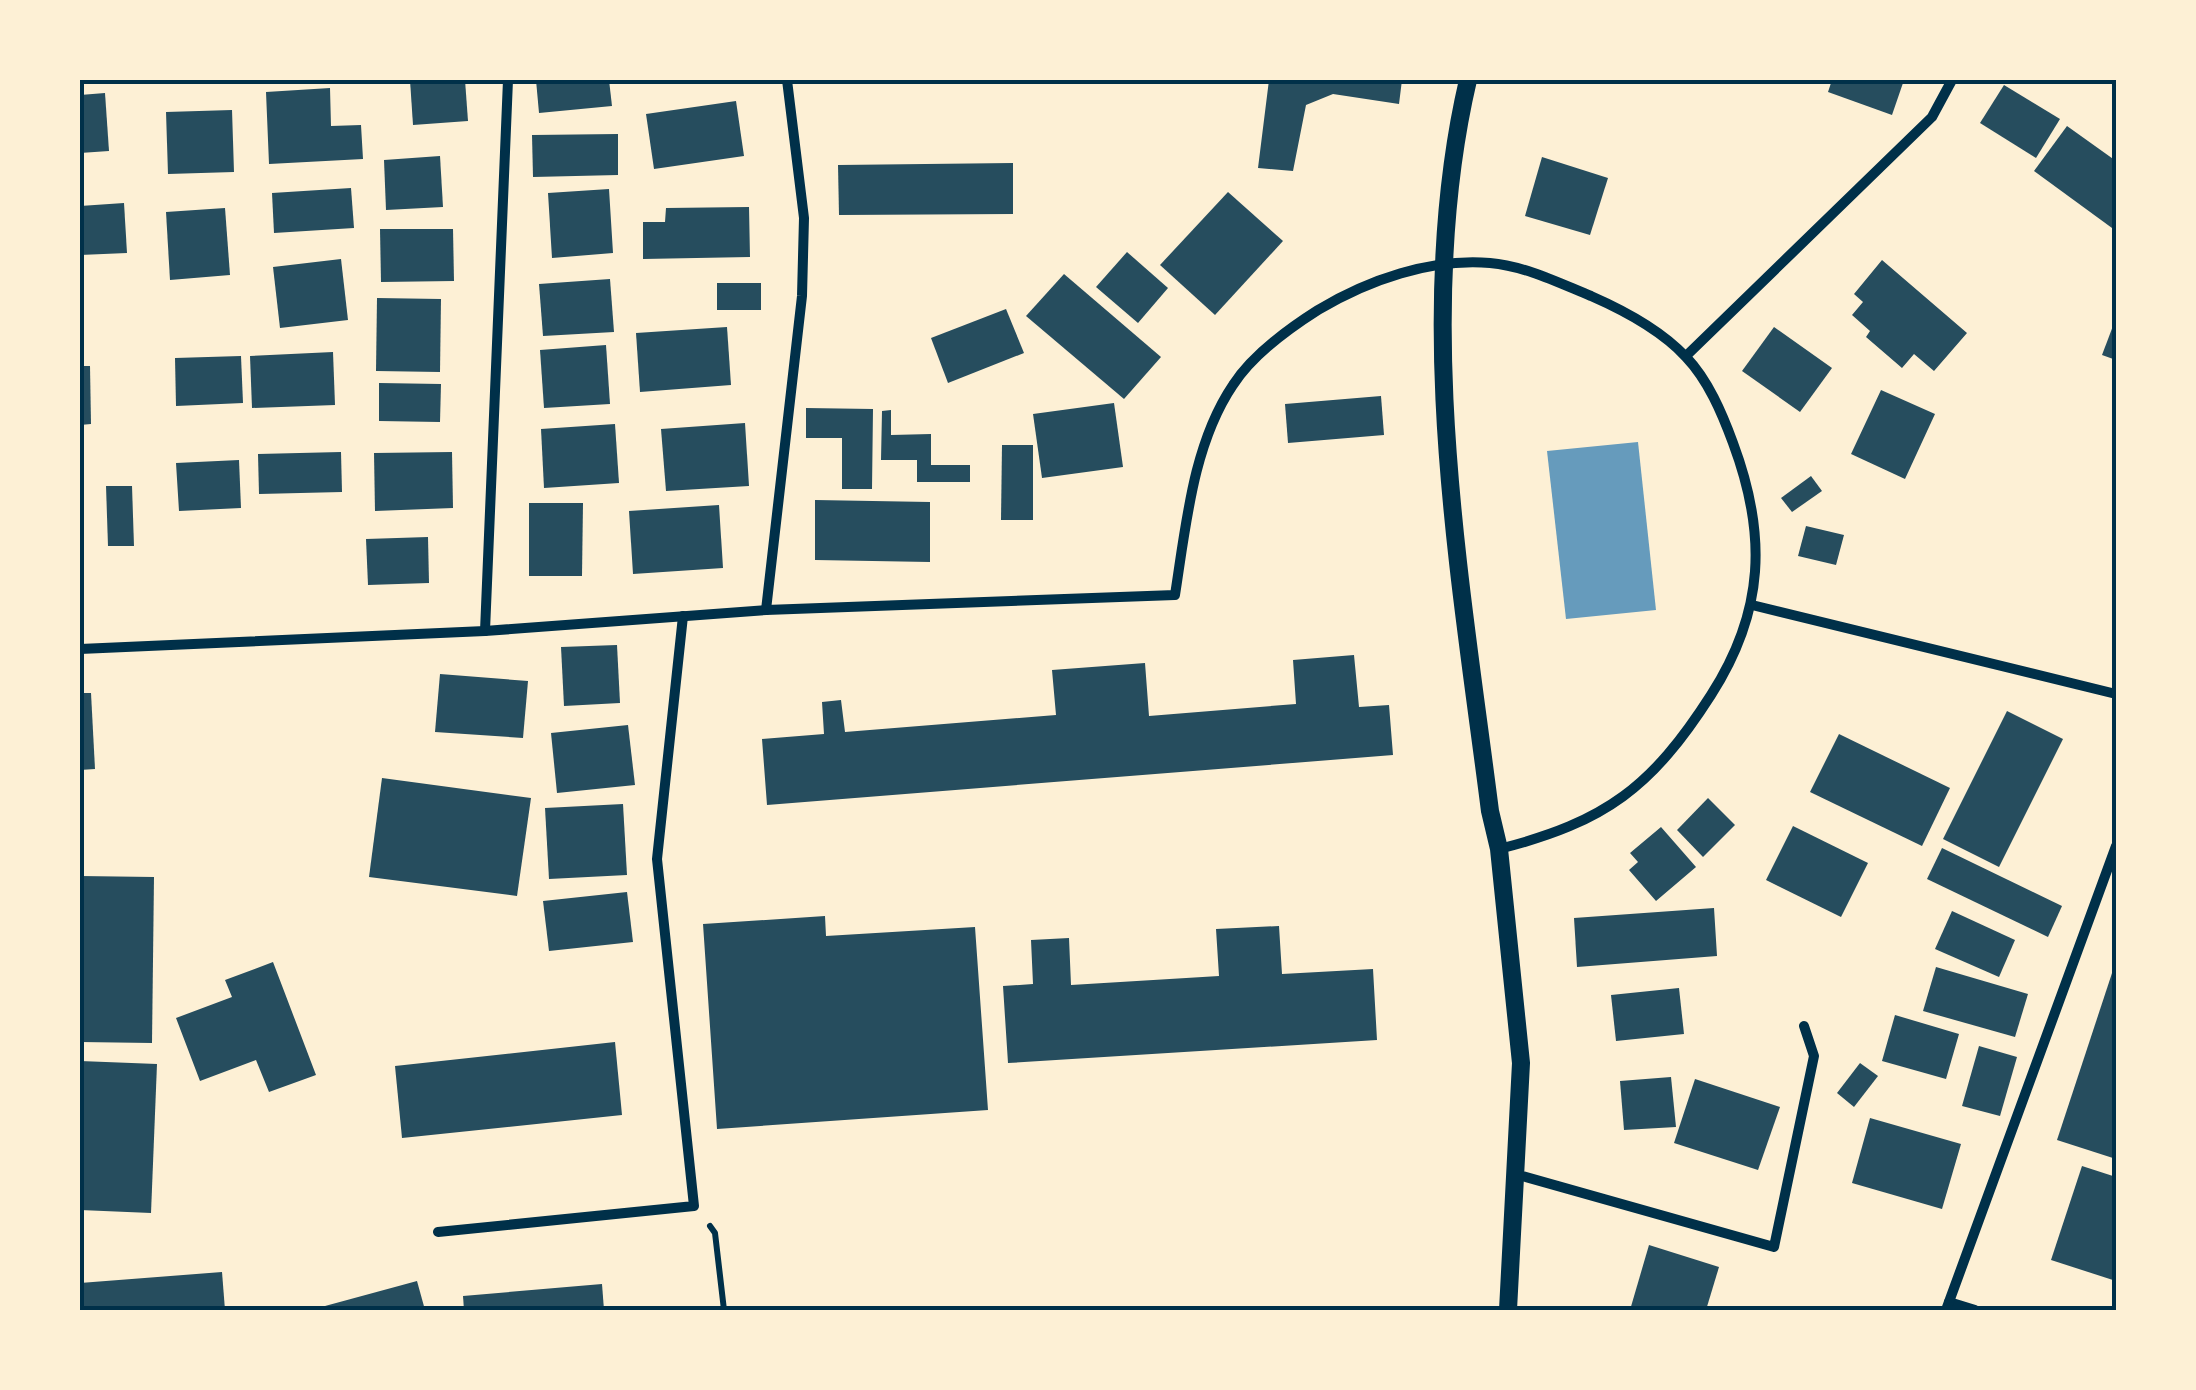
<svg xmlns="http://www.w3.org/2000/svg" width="2196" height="1390" viewBox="0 0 2196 1390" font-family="'DejaVu Sans',sans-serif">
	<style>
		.water { fill: #669bbc }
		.building { fill: #264d5e }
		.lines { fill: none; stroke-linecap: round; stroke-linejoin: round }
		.path { stroke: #003049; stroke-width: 6 }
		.minor { stroke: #003049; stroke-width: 10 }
		.tertiary { stroke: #003049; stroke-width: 18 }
		.neatline { fill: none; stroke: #003049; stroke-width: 4 }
	</style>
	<rect width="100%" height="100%" fill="#fdf0d5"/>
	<!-- water -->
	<path class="water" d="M 1638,442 L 1656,610 L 1566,619 L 1547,451 Z"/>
	<!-- building -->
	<g class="building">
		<path d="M 410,80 L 465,80 L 468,121 L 413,125 Z"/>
		<path d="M 536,80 L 609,80 L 612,106 L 539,113 Z"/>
		<path d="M 1269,80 L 1402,80 L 1399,104 L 1333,94 L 1306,105 L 1293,171 L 1258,168 Z"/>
		<path d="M 1832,80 L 1904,80 L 1892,115 L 1828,92 Z"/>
		<path d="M 2004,85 L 2060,119 L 2036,158 L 1980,123 Z"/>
		<path d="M 330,88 L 331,126 L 361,125 L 363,159 L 269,164 L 266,92 Z"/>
		<path d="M 105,93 L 109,151 L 80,153 L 80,95 Z"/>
		<path d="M 736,101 L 744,156 L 654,169 L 646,114 Z"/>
		<path d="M 232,110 L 234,172 L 168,174 L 166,112 Z"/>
		<path d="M 2067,126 L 2116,161 L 2116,222 L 2112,228 L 2034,171 Z"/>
		<path d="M 618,134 L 618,175 L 533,177 L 532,135 Z"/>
		<path d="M 440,156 L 443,207 L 386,210 L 384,160 Z"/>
		<path d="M 1542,157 L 1608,178 L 1590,235 L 1525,216 Z"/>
		<path d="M 1013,163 L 1013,214 L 839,215 L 838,165 Z"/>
		<path d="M 351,188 L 354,228 L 274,233 L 272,193 Z"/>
		<path d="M 609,189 L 613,253 L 552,258 L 548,193 Z"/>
		<path d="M 1228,192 L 1283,241 L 1215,315 L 1160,265 Z"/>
		<path d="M 124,203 L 127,253 L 80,255 L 80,206 Z"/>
		<path d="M 749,207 L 750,257 L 643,259 L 643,222 L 665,222 L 666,208 Z"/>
		<path d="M 225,208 L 230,275 L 170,280 L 166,212 Z"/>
		<path d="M 380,229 L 453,229 L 454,281 L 381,282 Z"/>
		<path d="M 1127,252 L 1168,288 L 1138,323 L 1096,287 Z"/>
		<path d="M 341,259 L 348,320 L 280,328 L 273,267 Z"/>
		<path d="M 1882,260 L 1967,333 L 1934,371 L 1914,354 L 1902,368 L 1866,337 L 1870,331 L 1852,315 L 1863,302 L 1854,294 Z"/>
		<path d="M 1064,274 L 1161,357 L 1124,399 L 1026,316 Z"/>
		<path d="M 610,279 L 614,332 L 543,336 L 539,284 Z"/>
		<rect x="717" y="283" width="44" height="27"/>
		<path d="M 377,298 L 441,299 L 440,372 L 376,371 Z"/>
		<path d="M 1006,309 L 1024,353 L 948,383 L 931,338 Z"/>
		<path d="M 2116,318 L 2116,360 L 2102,355 Z"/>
		<path d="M 727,327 L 731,385 L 640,392 L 636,333 Z"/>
		<path d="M 1774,327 L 1832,368 L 1800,412 L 1742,371 Z"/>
		<path d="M 606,345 L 610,404 L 544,408 L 540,350 Z"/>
		<path d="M 333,352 L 335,405 L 252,408 L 250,356 Z"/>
		<path d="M 241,356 L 243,403 L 176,406 L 175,358 Z"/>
		<path d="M 80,366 L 90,366 L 91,424 L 80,425 Z"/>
		<path d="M 379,383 L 441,384 L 440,422 L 379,421 Z"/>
		<path d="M 1881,390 L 1935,414 L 1905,479 L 1851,454 Z"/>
		<path d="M 1381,396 L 1384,435 L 1288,443 L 1285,404 Z"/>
		<path d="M 1114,403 L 1123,467 L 1042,478 L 1033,414 Z"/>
		<path d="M 806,408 L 873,409 L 872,489 L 842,489 L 842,438 L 806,438 Z"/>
		<path d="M 891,410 L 891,435 L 931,434 L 931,465 L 970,465 L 970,482 L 917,482 L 917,460 L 881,460 L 882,411 Z"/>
		<path d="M 745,423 L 749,486 L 666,491 L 661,429 Z"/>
		<path d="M 615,424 L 619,483 L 544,488 L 541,429 Z"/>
		<path d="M 1002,445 L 1033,445 L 1033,520 L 1001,520 Z"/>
		<path d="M 341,452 L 342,492 L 259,494 L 258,454 Z"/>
		<path d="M 452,452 L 453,508 L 375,511 L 374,453 Z"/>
		<path d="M 239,460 L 241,508 L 179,511 L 176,463 Z"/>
		<path d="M 1811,476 L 1822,491 L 1792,512 L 1781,498 Z"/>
		<path d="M 106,486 L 132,486 L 134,546 L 108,546 Z"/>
		<path d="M 815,500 L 930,502 L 930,562 L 815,560 Z"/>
		<path d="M 529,503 L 583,503 L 582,576 L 529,576 Z"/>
		<path d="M 719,505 L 723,568 L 633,574 L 629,511 Z"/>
		<path d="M 1806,526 L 1844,535 L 1836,565 L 1798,556 Z"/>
		<path d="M 428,537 L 429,583 L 368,585 L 366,539 Z"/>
		<path d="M 617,645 L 620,703 L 564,706 L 561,647 Z"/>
		<path d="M 1354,655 L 1359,707 L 1389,705 L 1393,755 L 767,805 L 762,739 L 824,734 L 822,702 L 841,700 L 845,732 L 1056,715 L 1052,670 L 1145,663 L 1149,716 L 1296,704 L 1293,660 Z"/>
		<path d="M 440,674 L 528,681 L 523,738 L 435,732 Z"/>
		<path d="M 80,693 L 91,693 L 95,769 L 80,770 Z"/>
		<path d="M 2007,711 L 2063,739 L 1999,867 L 1943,839 Z"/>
		<path d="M 628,725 L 635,785 L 557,793 L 551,733 Z"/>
		<path d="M 1839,734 L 1950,788 L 1922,846 L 1810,792 Z"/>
		<path d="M 382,778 L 531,798 L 517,896 L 369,877 Z"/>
		<path d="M 1708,798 L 1735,825 L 1703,857 L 1677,830 Z"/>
		<path d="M 623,804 L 627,875 L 549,879 L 545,808 Z"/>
		<path d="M 1793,826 L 1868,863 L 1841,917 L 1766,880 Z"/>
		<path d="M 1661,827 L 1696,867 L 1656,901 L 1629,870 L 1638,862 L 1630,853 Z"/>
		<path d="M 1942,848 L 2062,906 L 2048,937 L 1927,879 Z"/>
		<path d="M 80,876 L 154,877 L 152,1043 L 80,1042 Z"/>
		<path d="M 627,892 L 633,942 L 549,951 L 543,901 Z"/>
		<path d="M 1714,908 L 1717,956 L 1577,967 L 1574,918 Z"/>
		<path d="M 1952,911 L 2015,940 L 1999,977 L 1935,949 Z"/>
		<path d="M 825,916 L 826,936 L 975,927 L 988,1110 L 717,1129 L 703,924 Z"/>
		<path d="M 1279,926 L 1282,974 L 1373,969 L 1377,1040 L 1008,1063 L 1003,986 L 1033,984 L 1031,940 L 1069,938 L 1071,985 L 1219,976 L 1216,929 Z"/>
		<path d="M 2116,961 L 2116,1159 L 2057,1140 Z"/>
		<path d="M 273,962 L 316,1075 L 269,1092 L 256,1060 L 200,1081 L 176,1018 L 232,997 L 225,980 Z"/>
		<path d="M 1936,967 L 2028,994 L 2015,1037 L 1923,1011 Z"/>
		<path d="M 1679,988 L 1684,1034 L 1616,1041 L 1611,995 Z"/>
		<path d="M 1895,1015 L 1959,1034 L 1946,1079 L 1882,1061 Z"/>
		<path d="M 615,1042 L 622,1115 L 402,1138 L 395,1066 Z"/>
		<path d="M 1979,1046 L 2017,1057 L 2000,1116 L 1962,1106 Z"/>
		<path d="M 80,1061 L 157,1064 L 151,1213 L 80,1210 Z"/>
		<path d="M 1860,1063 L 1878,1076 L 1854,1107 L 1837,1093 Z"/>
		<path d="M 1671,1077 L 1676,1127 L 1624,1130 L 1620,1081 Z"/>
		<path d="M 1695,1079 L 1780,1107 L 1758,1170 L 1674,1143 Z"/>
		<path d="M 1870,1118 L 1961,1144 L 1942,1209 L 1852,1183 Z"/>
		<path d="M 2082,1166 L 2116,1177 L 2116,1281 L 2051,1260 Z"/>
		<path d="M 1649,1245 L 1719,1267 L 1706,1310 L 1630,1310 Z"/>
		<path d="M 222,1272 L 225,1310 L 81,1310 L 80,1283 Z"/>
		<path d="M 417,1281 L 425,1310 L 314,1310 L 314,1309 Z"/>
		<path d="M 602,1284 L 604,1310 L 464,1310 L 463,1296 Z"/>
	</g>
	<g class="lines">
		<!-- path -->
		<path class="path" d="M 710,1226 L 715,1233 L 724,1310"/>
		<!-- minor -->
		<g class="minor">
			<path d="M 1686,356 L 1932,117 L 1952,80"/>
			<path d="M 1752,605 L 2116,694"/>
			<path d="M 766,610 L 802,296 L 804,218 L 787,80"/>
			<path d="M 485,631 L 508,80"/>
			<path d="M 80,649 L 485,631 L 766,610 L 1175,595 C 1186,525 1193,444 1233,385 C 1253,354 1288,329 1318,310 C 1368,280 1431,258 1490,263 C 1525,266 1559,283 1591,296 C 1623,310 1661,330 1686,357 C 1708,380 1722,413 1733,443 C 1767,534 1765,611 1711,695 C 1652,787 1606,822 1499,849"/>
			<path d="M 1515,1174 L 1774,1247 L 1814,1056 L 1804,1026"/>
			<path d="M 438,1232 L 694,1206 L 657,859 L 683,616"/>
			<path d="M 1949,1302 L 1975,1310"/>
			<path d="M 1946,1310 L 2116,846"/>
		</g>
		<!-- tertiary -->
		<path class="tertiary" d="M 1468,80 C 1413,315 1460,575 1490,811 L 1499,849 L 1521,1063 L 1508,1310"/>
	</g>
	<!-- border -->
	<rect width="2196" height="1390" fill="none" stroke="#fdf0d5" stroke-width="165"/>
	<rect x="82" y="82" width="2032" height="1226" class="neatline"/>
</svg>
